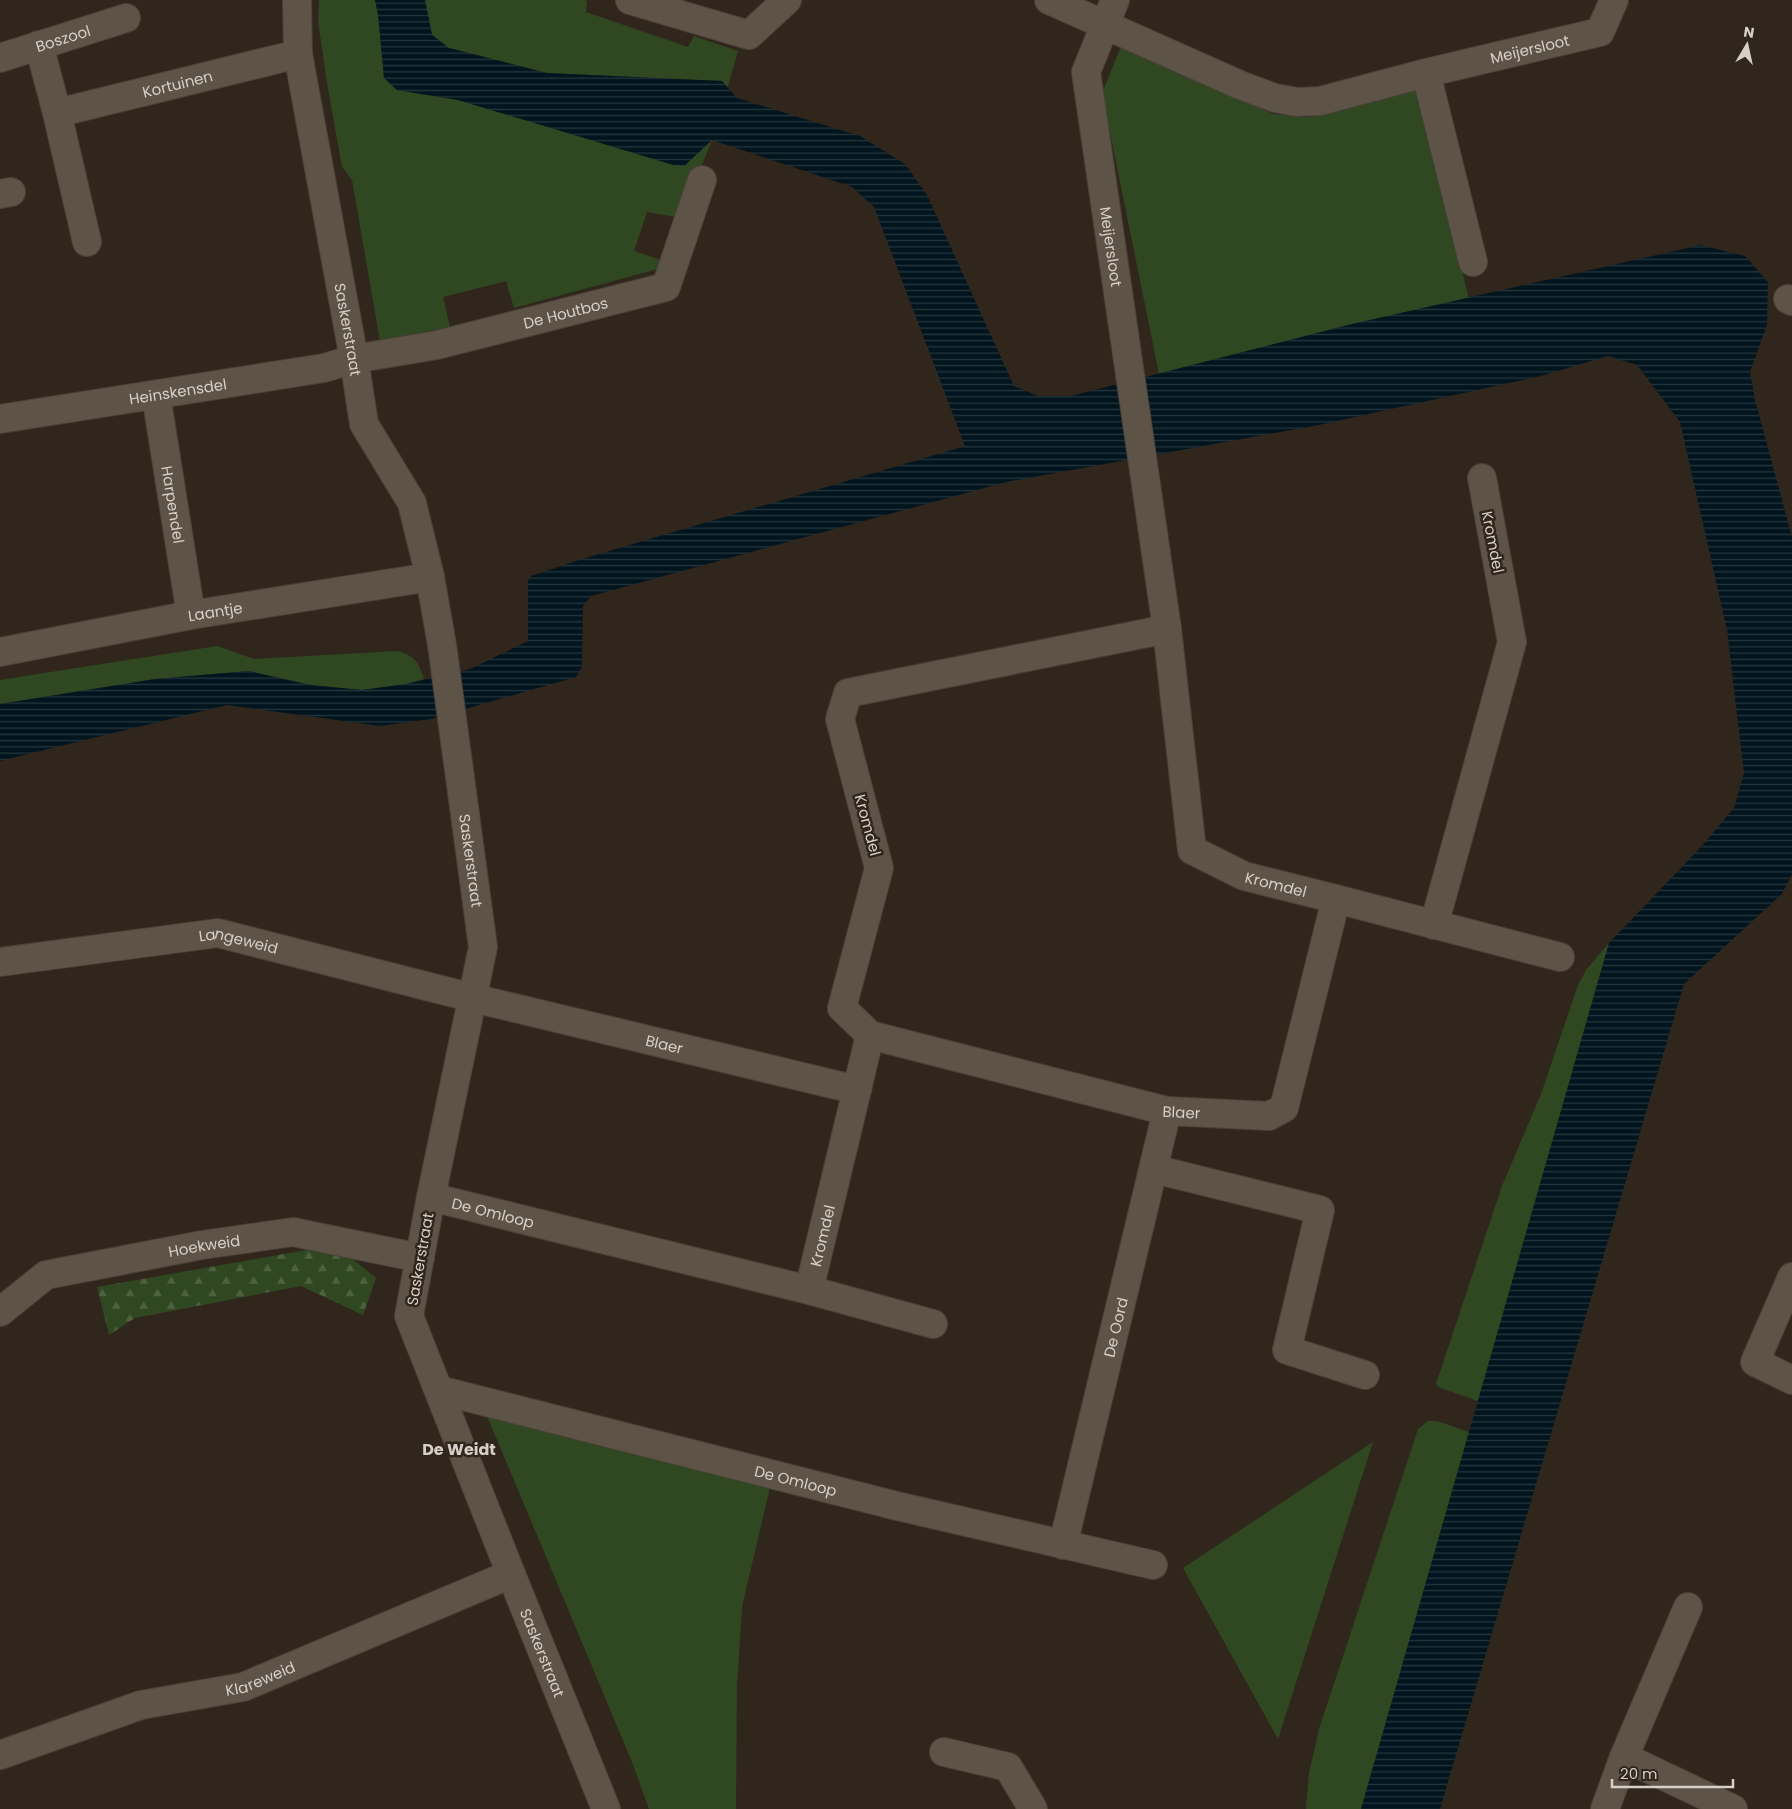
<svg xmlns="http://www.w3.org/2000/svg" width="1792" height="1809" viewBox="0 0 1792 1809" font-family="Poppins,sans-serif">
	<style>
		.green { fill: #304821 }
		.forest { fill: url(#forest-firs) }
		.water { fill: url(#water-rules) }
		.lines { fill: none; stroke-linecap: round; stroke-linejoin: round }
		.minor-casing { stroke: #4a4139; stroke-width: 30 }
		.minor { stroke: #5e5347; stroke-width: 28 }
		.labels { text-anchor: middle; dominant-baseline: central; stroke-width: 5; stroke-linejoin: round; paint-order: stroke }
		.street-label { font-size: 15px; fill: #d7d0c9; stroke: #30261b }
		.neighbourhood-label { font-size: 16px; font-weight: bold; fill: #d7d0c9; stroke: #30261b }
	</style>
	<defs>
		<pattern id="forest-firs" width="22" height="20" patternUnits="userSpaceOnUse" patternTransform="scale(1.25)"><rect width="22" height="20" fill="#304821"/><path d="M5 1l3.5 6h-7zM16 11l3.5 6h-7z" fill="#4d6140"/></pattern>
		<pattern id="water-rules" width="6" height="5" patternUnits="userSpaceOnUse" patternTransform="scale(1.25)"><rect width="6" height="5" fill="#02151e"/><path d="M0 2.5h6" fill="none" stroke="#26363d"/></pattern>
	</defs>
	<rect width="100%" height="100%" fill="#30261b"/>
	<!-- green -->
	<g class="green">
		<path d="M 319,0 L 375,0 L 378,14 L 384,78 L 397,90 L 458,100 L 684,166 L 712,140 L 681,218 L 647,212 L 634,251 L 664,261 L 658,269 L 514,308 L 506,281 L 443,297 L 450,327 L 380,341 L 352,180 L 342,167 L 327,83 L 318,21 Z"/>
		<path d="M 425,0 L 584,0 L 587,1 L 586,12 L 688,47 L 694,36 L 738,51 L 727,89 L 722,81 L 547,73 L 449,48 L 432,35 Z"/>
		<path d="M 1122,44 L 1273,114 L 1309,117 L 1417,87 L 1469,299 L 1352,324 L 1159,374 L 1102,93 Z"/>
		<path d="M 217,646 L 254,659 L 399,651 C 417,658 418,662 424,679 L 406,684 L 362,690 L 310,685 L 249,671 L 155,679 L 0,704 L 0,680 Z"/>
		<path d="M 1609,943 L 1478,1401 L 1438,1387 L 1436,1384 L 1502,1186 L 1541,1094 L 1578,985 L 1586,970 Z"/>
		<path d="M 485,1411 L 771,1483 L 742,1607 L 737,1686 L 736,1809 L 649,1809 L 632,1762 Z"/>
		<path d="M 1428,1421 L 1437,1421 L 1469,1432 L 1361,1809 L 1306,1809 L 1309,1773 L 1319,1729 L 1418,1429 Z"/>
		<path d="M 1373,1442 L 1278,1739 L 1183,1568 Z"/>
	</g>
	<!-- forest -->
	<path class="forest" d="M 335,1245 L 376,1278 L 363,1315 L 301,1286 L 135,1318 L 109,1335 L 97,1287 Z"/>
	<!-- water -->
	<path class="water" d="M 375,0 L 425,0 L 432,35 L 449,48 L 547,73 L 722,81 L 737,98 L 860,136 L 905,164 L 927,195 L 1014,386 L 1038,396 L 1071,396 L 1352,324 L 1701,245 L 1745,256 L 1768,282 L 1767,325 L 1750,372 L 1755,400 L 1792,537 L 1792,874 L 1782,894 L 1684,984 L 1440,1809 L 1361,1809 L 1609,943 L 1701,847 L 1734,808 L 1744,773 L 1727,630 L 1680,422 L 1637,365 L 1608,356 L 1541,376 L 1319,425 L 1006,482 L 591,596 L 583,606 L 582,667 L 576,677 L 431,719 L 380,726 L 227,705 L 0,761 L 0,704 L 155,679 L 249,671 L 310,685 L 362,690 L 406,684 L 470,669 L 528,641 L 528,581 L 531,576 L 582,559 L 965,446 L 874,207 L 852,187 L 712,140 L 684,166 L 673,165 L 458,100 L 397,90 L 384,78 L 378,14 Z"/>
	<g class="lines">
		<!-- minor casing -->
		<g class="minor-casing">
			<g id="minor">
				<path id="s1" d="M 297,0 L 298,54 L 354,359 L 364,424 L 412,503 L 430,577 L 442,645 L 483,947 L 431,1197 L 409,1316 L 511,1574 L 606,1809"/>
				<path d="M 630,0 L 749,35 L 787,0"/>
				<path id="s2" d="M 1049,0 L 1240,85 L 1275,98 L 1297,102 L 1320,101 L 1426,73 L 1600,32 L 1614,0"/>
				<path id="s3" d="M 1115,0 L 1086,72 L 1167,629 L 1192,850 L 1244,876 L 1336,899 L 1560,957"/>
				<path d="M 39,45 L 57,113 L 87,242"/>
				<path id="s4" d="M 0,58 L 126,18"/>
				<path d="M 1426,73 L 1473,262"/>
				<path id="s5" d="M 57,113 L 298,54"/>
				<path d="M 0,194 L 11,192"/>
				<path d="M 1788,299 L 1792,301"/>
				<path id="s6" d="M 156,395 L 191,615"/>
				<path id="s7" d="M 0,419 L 324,368 L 354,359 L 437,345 L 666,287 L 702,180"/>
				<path id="s8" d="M 0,652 L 191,615 L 430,577"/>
				<path d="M 1434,925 L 1512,642 L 1482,478"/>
				<path id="s9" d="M 0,962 L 218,933 L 473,998 L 857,1090"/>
				<path id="s10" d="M 870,1035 L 1167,1111 L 1269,1116 L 1284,1108 L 1336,899"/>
				<path d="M 1154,1169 L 1320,1210 L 1287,1350 L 1365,1375"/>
				<path id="s11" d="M 431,1197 L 809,1290 L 933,1324"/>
				<path d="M 1792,1277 L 1755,1362 L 1792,1380"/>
				<path id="s12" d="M 809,1290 L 870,1035 L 842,1008 L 879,868 L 840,719 L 848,693 L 1167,629"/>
				<path id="s13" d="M 0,1312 L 46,1275 L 202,1245 L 293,1232 L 420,1258"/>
				<path id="s14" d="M 439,1390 L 897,1506 L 1153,1565"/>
				<path id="s15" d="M 1063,1545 L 1167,1111"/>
				<path d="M 944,1752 L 1008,1767 L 1033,1809"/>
				<path id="s16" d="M 0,1755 L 141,1705 L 243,1687 L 511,1574"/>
				<path d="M 1624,1757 L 1688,1607"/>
				<path d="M 1605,1809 L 1624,1757 L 1733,1809"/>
			</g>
		</g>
		<!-- minor -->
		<use href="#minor" class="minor"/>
	</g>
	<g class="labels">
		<!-- street labels -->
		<g class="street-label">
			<text stroke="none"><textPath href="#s4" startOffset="66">Boszool</textPath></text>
			<text stroke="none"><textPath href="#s2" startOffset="508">Meijersloot</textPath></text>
			<text stroke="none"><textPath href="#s5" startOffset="124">Kortuinen</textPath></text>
			<text stroke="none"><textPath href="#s3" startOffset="254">Meijersloot</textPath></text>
			<text stroke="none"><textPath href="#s7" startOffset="576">De Houtbos</textPath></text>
			<text stroke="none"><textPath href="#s1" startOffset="334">Saskerstraat</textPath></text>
			<text stroke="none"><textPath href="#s7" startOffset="180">Heinskensdel</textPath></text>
			<text stroke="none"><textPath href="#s6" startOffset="111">Harpendel</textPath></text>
			<text transform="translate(1493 542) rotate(79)">Kromdel</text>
			<text stroke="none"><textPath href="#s8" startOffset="219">Laantje</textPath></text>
			<text transform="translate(868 825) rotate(75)">Kromdel</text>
			<text stroke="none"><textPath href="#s1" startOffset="885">Saskerstraat</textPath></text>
			<text stroke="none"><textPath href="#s3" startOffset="954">Kromdel</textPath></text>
			<text stroke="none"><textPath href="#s9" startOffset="241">Langeweid</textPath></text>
			<text stroke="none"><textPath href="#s9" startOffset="680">Blaer</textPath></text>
			<text stroke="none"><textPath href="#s10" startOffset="321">Blaer</textPath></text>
			<text stroke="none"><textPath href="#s11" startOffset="64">De Omloop</textPath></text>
			<text stroke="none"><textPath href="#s12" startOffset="56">Kromdel</textPath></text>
			<text stroke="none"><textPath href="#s13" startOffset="220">Hoekweid</textPath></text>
			<text transform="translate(420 1259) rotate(-80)">Saskerstraat</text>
			<text stroke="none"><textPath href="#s15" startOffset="224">De Oord</textPath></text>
			<text stroke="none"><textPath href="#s14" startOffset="368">De Omloop</textPath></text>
			<text stroke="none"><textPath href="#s1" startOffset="1711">Saskerstraat</textPath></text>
			<text stroke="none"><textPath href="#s16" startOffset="272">Klareweid</textPath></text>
		</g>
		<!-- neighbourhood labels -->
		<g class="neighbourhood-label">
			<text x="459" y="1449">De Weidt</text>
		</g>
	</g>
	<!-- north arrow -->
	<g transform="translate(1747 45) rotate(9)" stroke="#30261b" stroke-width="4" paint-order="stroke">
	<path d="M0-4L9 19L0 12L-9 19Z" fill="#d7d0c9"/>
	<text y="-8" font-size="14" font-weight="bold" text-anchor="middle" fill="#d7d0c9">N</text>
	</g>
	<!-- scale -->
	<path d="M1612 1779v8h121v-8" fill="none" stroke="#d7d0c9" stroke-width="2.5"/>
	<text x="1620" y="1779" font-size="15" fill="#d7d0c9" stroke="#30261b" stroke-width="4" paint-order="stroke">20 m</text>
</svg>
